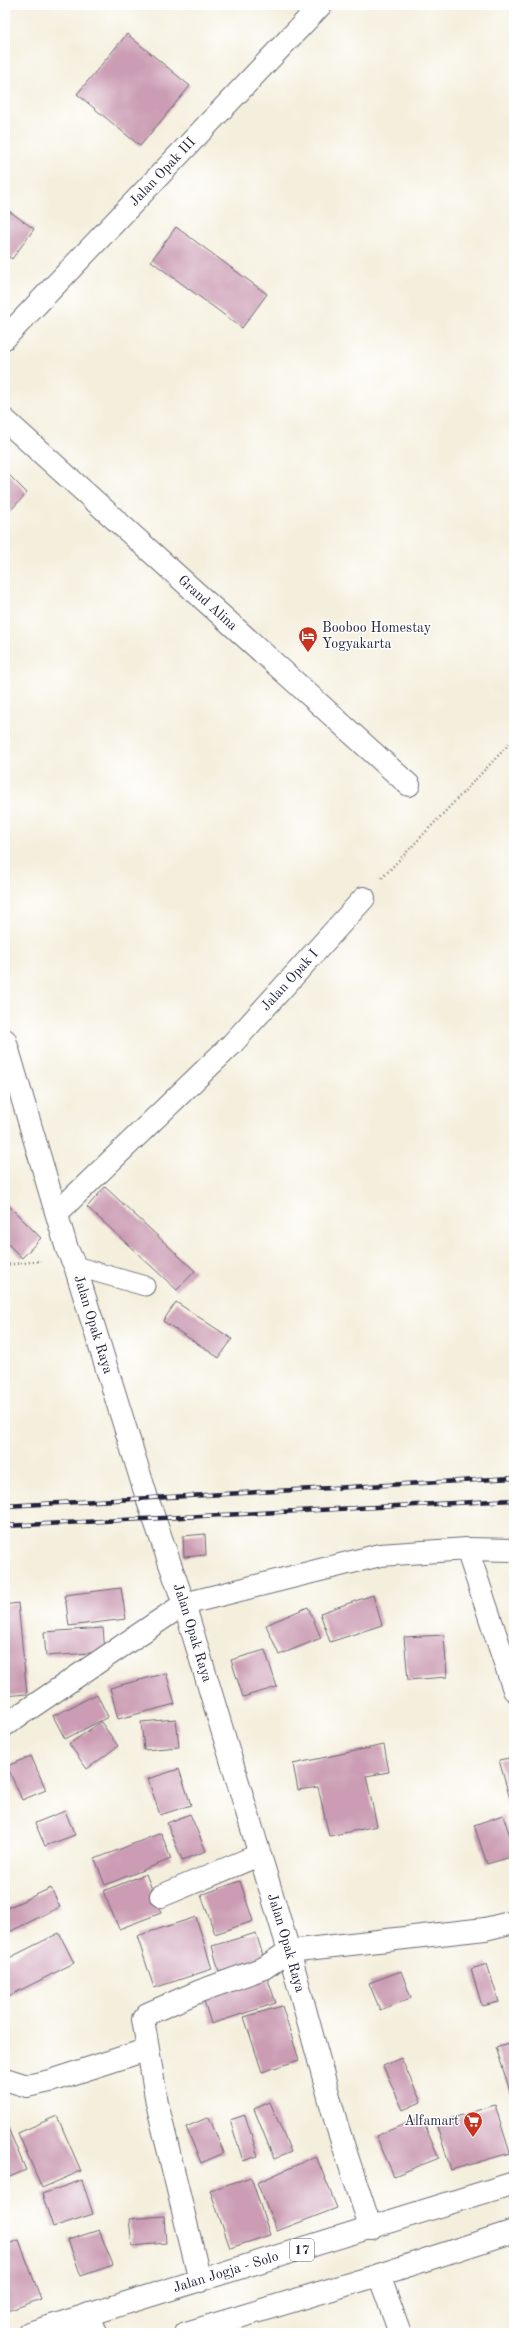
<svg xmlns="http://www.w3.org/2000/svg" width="519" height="2338" viewBox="0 0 519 2338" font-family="'Old Standard TT',serif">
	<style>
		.building { fill: #cb9cb3 }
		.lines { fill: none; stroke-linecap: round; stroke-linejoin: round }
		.service-casing { stroke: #6c6a74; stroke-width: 21 }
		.minor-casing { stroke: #6c6a74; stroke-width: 24 }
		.tertiary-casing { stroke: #6c6a74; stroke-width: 24 }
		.trunk-casing { stroke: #6c6a74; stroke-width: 24 }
		.path { stroke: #6c6a74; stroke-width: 2.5; stroke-dasharray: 1 3; stroke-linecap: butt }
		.service { stroke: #fff; stroke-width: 19 }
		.minor { stroke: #fff; stroke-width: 22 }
		.tertiary { stroke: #fff; stroke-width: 22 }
		.trunk { stroke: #fff; stroke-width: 22 }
		.rail-casing { stroke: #22223b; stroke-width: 4.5 }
		.rail { stroke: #fff; stroke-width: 3; stroke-dasharray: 9; stroke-linecap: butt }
		.labels { text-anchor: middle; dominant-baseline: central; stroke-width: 3; stroke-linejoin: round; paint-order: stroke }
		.shield { fill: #fff; stroke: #646476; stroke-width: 1 }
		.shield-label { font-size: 13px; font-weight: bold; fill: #22223b }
		.street-label { font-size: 14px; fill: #22223b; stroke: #fff }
		.poi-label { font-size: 14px; fill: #22223b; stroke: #fff; text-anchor: start }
	</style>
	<rect width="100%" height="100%" fill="#fff"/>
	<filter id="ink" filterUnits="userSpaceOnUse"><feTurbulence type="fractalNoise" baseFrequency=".025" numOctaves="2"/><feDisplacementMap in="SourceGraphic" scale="8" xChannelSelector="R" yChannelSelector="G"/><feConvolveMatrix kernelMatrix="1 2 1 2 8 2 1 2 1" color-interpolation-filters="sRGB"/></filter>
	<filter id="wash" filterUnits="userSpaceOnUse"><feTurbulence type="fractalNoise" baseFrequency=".012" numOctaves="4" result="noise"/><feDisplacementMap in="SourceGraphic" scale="16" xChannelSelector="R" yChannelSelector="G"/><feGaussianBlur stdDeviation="0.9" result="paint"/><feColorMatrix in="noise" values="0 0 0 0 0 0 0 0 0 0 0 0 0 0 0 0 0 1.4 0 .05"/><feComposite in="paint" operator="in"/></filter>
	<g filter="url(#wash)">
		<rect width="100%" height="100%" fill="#f4efdd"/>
		<g id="blocks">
			<!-- building -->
			<g class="building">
				<path d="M 127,34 L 190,86 L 140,146 L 77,94 Z"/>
				<path d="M 5,208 L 34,229 L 12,259 L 5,254 Z"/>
				<path d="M 176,227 L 267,294 L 242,328 L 151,261 Z"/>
				<path d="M 5,471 L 27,493 L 5,516 Z"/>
				<path d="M 105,1187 L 195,1271 L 177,1290 L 87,1207 Z"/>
				<path d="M 5,1202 L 41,1238 L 22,1258 L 5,1241 Z"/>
				<path d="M 176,1302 L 232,1339 L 219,1358 L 163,1321 Z"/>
				<path d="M 205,1534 L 206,1555 L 184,1557 L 183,1536 Z"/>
				<path d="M 121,1588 L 126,1619 L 69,1626 L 65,1595 Z"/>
				<path d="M 373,1595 L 382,1625 L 330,1642 L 320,1613 Z"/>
				<path d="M 18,1603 L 27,1694 L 5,1696 L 5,1605 Z"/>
				<path d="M 308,1607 L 321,1638 L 279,1655 L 266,1625 Z"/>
				<path d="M 103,1628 L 105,1652 L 46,1656 L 44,1632 Z"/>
				<path d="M 444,1635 L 447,1677 L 408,1680 L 404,1637 Z"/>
				<path d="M 265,1650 L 277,1687 L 243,1697 L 231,1660 Z"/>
				<path d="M 166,1673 L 175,1704 L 118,1719 L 110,1688 Z"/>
				<path d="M 97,1694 L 108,1717 L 65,1739 L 53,1716 Z"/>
				<path d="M 176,1719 L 179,1747 L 144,1750 L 141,1722 Z"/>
				<path d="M 101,1722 L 118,1746 L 87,1769 L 69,1744 Z"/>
				<path d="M 384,1745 L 389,1772 L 366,1776 L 377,1826 L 329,1836 L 318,1787 L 298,1790 L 293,1764 Z"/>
				<path d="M 31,1756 L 46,1790 L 22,1800 L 7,1766 Z"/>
				<path d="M 514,1757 L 514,1813 L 499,1760 Z"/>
				<path d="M 179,1769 L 191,1805 L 160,1815 L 148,1779 Z"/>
				<path d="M 65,1811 L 75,1835 L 45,1846 L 35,1823 Z"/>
				<path d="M 190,1814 L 206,1851 L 182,1860 L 167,1823 Z"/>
				<path d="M 503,1815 L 514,1848 L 514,1856 L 487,1864 L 474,1825 Z"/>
				<path d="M 161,1833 L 171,1859 L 105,1885 L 95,1859 Z"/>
				<path d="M 146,1874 L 161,1913 L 119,1929 L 103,1891 Z"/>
				<path d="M 240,1881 L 253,1921 L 215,1934 L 201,1895 Z"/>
				<path d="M 51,1888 L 60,1907 L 5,1934 L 5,1909 Z"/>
				<path d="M 196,1917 L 212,1969 L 154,1988 L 137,1936 Z"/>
				<path d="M 59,1933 L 74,1963 L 5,1998 L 5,1960 Z"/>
				<path d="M 256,1933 L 264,1959 L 219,1972 L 212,1946 Z"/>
				<path d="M 487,1964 L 499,2002 L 482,2006 L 471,1969 Z"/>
				<path d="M 401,1971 L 411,1998 L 380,2010 L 369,1983 Z"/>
				<path d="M 266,1974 L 276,2003 L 211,2024 L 202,1994 Z"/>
				<path d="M 282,2006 L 299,2060 L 262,2072 L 244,2017 Z"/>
				<path d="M 514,2041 L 514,2104 L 496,2047 Z"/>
				<path d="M 401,2058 L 421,2102 L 403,2110 L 383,2066 Z"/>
				<path d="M 270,2102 L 291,2152 L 274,2159 L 254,2109 Z"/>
				<path d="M 495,2105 L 510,2153 L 451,2170 L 436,2123 Z"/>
				<path d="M 245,2115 L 258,2156 L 243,2161 L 230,2120 Z"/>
				<path d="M 57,2116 L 81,2171 L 42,2188 L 18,2133 Z"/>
				<path d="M 209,2117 L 224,2153 L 201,2163 L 186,2127 Z"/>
				<path d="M 421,2117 L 439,2158 L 394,2176 L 376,2136 Z"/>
				<path d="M 5,2121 L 26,2170 L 5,2179 Z"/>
				<path d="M 316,2156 L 337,2208 L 277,2231 L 257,2183 Z"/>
				<path d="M 251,2177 L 270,2235 L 230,2248 L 210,2190 Z"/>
				<path d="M 82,2180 L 93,2214 L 53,2227 L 42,2194 Z"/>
				<path d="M 164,2216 L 166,2243 L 132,2246 L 129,2219 Z"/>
				<path d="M 99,2230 L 113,2265 L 81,2276 L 68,2240 Z"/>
				<path d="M 19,2240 L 41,2299 L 5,2312 L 5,2245 Z"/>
			</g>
		</g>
	</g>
	<g filter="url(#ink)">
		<use href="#blocks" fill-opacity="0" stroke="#6c6a74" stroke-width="1"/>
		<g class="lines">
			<!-- service casing -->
			<g class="service-casing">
				<path id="service" d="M 75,1266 L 145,1286"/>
			</g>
			<!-- minor casing -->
			<g class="minor-casing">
				<g id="minor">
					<path id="s1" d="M 5,338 L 321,5"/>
					<path id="s2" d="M 5,420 L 409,785"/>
					<path id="s3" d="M 58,1212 L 232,1044 L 364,898"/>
					<path d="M 467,1549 L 514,1690"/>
					<path d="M 5,1725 L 184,1604 L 380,1555 L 467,1549 L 514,1550"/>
					<path d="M 161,1896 L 259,1855"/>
					<path d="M 5,2079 L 27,2086 L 50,2081 L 146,2050"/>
					<path d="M 379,2275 L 400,2333"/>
					<path d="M 200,2281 L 157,2103 L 143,2019 L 147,2014 L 200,1991 L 264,1968 L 289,1951 L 485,1929 L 514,1922"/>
				</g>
			</g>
			<!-- tertiary casing -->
			<g class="tertiary-casing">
				<g id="tertiary">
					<path id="s4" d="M 5,1040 L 67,1249 L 75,1266 L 147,1498 L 184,1604 L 289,1951 L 337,2126 L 371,2229"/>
				</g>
			</g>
			<!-- trunk casing -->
			<g class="trunk-casing">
				<g id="trunk">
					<path d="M 89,2314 L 96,2333"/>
					<path id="s5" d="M 29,2333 L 514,2183"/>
					<path d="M 186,2333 L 379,2275 L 514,2231"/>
				</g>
			</g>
			<!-- path -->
			<g class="path">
				<path d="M 382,878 L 514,739"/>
				<path d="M 5,1265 L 41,1261"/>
			</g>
			<!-- service -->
			<use href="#service" class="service"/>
			<!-- minor -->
			<use href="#minor" class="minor"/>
			<!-- tertiary -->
			<use href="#tertiary" class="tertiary"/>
			<!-- trunk -->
			<use href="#trunk" class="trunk"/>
			<!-- rail casing -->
			<g class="rail-casing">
				<g id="rail">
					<path d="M 5,1506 L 514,1478"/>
					<path d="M 5,1526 L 514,1500"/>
				</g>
			</g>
			<!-- rail -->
			<use href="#rail" class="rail"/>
		</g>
	</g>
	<!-- icons -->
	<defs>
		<g id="hotel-pin" transform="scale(1)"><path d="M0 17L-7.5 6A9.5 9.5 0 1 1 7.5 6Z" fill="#c8321e" stroke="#fff"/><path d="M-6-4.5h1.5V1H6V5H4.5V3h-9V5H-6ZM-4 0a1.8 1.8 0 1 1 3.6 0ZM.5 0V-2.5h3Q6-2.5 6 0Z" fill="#fff"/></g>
		<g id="supermarket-pin" transform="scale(1)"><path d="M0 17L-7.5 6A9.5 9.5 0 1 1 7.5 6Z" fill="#c8321e" stroke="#fff"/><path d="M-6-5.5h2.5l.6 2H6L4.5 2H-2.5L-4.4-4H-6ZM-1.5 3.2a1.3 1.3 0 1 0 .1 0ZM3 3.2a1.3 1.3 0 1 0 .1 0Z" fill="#fff"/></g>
	</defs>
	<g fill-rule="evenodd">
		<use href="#hotel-pin" x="308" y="636"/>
		<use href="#supermarket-pin" x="473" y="2121"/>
	</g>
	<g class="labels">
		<!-- shield labels -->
		<rect class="shield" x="290" y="2239" width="24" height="22" rx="3"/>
		<g class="shield-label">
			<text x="302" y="2250">17</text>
		</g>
		<!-- street labels -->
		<g class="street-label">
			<text stroke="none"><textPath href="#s1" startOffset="229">Jalan Opak III</textPath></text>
			<text stroke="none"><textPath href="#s2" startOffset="273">Grand Alina</textPath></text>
			<text stroke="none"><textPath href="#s3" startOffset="328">Jalan Opak I</textPath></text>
			<text stroke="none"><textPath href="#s4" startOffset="298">Jalan Opak Raya</textPath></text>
			<text stroke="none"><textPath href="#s4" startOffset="622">Jalan Opak Raya</textPath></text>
			<text stroke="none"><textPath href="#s4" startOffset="946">Jalan Opak Raya</textPath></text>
			<text stroke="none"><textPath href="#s5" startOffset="206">Jalan Jogja - Solo</textPath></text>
		</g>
		<!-- poi labels -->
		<g class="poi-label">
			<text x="322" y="628">Booboo Homestay<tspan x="322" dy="16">Yogyakarta</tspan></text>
			<text x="459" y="2121" text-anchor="end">Alfamart</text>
		</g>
	</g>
	<!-- margin -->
	<rect width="519" height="2338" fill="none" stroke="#fff" stroke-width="20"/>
</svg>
